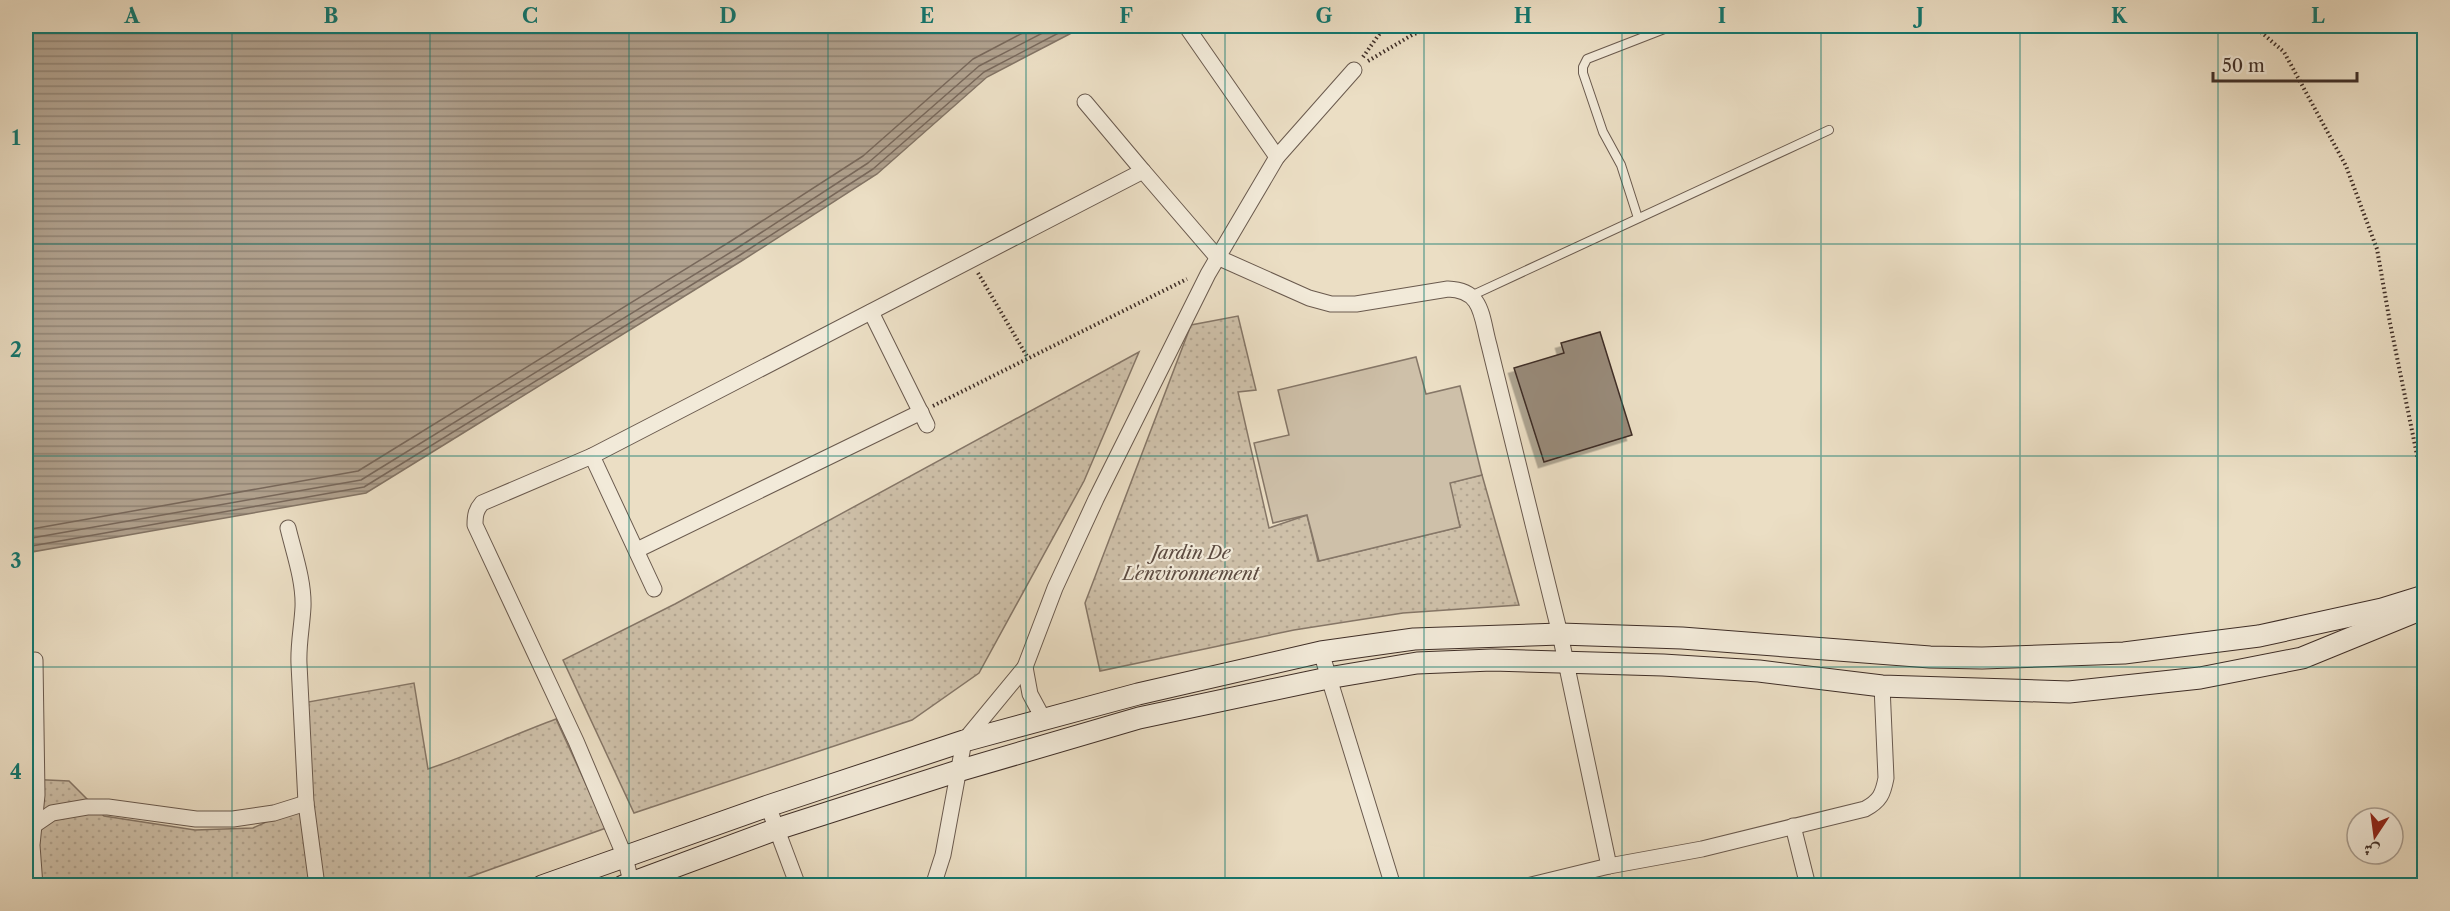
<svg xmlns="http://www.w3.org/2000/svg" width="2450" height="911" viewBox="0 0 2450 911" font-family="'Libre Caslon Text',Amiri,serif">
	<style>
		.grass { fill: url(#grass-dots); stroke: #867768; stroke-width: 1.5 }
		.pitch { fill: #cec0a9; stroke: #867768; stroke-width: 1.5 }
		.water { fill: url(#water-rules); stroke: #837465; stroke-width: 1.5 }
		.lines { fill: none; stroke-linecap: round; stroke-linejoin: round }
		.shore { stroke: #78685b; stroke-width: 1.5 }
		.building { fill: #988a79; stroke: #3f2e27; stroke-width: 1.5; filter: url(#shadow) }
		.service-casing { stroke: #6a5a4e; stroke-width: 10 }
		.minor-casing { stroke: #6a5a4e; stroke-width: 17 }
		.secondary-casing { stroke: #3f2e27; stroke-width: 23 }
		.path { stroke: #3f2e27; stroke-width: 4; stroke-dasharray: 1.5 3; stroke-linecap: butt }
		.service { stroke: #f2ead9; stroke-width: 8 }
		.minor { stroke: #f2ead9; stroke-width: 15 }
		.secondary { stroke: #f2ead9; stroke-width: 21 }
		.grid { fill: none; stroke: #0f766e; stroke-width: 1.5; stroke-opacity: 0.55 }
		.labels { text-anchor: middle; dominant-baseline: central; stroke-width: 4.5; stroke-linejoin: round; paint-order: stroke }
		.park-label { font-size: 18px; font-style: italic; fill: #5c4b41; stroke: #f2ead9 }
		.neatline { fill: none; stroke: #0f766e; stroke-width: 2 }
		.grid-label { font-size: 20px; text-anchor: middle; font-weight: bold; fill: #0f766e }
	</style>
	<defs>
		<pattern id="grass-dots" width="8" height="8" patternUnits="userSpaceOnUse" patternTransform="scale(1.5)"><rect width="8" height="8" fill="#cec0a9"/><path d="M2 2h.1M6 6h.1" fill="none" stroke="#b2a591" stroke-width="1.8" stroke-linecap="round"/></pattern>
		<pattern id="water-rules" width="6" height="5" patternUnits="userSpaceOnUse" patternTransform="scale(1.5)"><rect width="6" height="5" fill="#b1a28f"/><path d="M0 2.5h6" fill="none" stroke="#918475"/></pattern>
		<filter id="shadow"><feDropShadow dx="-5.5" dy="5.5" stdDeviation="0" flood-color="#0004"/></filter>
	</defs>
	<rect width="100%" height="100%" fill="#ebdec4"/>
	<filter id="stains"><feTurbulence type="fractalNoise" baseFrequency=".00333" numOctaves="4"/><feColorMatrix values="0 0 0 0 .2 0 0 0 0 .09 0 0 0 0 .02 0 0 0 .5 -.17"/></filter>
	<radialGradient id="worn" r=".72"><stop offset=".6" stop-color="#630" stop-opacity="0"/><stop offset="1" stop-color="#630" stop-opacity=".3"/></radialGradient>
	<!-- grass -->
	<g class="grass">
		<path d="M 1238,316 L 1256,390 L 1238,392 L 1269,528 L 1307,515 L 1318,561 L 1460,527 L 1449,483 L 1482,475 L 1519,605 L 1403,613 L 1294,630 L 1100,671 L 1085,603 L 1191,325 Z"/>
		<path d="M 1139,352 L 1084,481 L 979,673 L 912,720 L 634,813 L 563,660 L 675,604 Z"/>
		<path d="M 414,683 L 428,769 C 472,754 513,735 556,719 L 606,828 L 447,885 L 26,886 L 26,779 L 69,781 L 104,816 L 195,830 L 253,828 L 311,802 L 308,702 Z"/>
	</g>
	<!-- pitch -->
	<path class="pitch" d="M 1416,357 L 1426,394 L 1460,386 L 1482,475 L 1450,483 L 1460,527 L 1319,561 L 1307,515 L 1273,523 L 1254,443 L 1289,435 L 1278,390 Z"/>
	<!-- water -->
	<path class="water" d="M 26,26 L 1085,26 L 987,77 L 877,174 L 743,260 L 366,493 L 26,553 Z"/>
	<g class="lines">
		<!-- shore -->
		<g class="shore">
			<path d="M 26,530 L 358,471 L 731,241 L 863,156 L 973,59 L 1036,26"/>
			<path d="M 26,539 L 361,480 L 736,249 L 868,163 L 979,66 L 1056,26"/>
			<path d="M 26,547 L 364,487 L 740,255 L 873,169 L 984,72 L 1072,26"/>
		</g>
	</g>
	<!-- building -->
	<path class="building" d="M 1600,332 L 1632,435 L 1544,462 L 1514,368 L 1564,353 L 1561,343 Z"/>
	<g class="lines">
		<!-- service casing -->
		<g class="service-casing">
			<g id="service">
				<path d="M 1638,218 L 1621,165 L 1603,132 L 1583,73 L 1583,67 L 1587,59 L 1672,26"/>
				<path d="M 1473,295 L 1829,130"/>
			</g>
		</g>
		<!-- minor casing -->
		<g class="minor-casing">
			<g id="minor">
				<path d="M 1186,26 L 1277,157"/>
				<path d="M 1085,102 L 1143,171"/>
				<path d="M 871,312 L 927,425"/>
				<path d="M 592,456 L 654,589"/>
				<path d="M 288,528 C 294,553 304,581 303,607 C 302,627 298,645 299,664 L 306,803 L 317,886"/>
				<path d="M 637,550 L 921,412"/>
				<path d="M 1321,652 L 1393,886"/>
				<path d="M 35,660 L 37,795 L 32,845 L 35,886"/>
				<path d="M 1025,667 L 1030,694 L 1044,720"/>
				<path d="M 768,806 L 798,886"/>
				<path d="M 33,826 L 52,813 L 87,807 L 108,807 L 196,819 L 233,819 L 274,813 L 306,803"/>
				<path d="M 1793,826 L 1808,886"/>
				<path d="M 632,886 L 625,857 L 576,741 L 475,525 C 475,515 476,510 482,503 L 592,456 L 1143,171 L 1217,257 L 1309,298 L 1331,304 L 1356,304 L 1448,289 C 1483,290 1481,316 1489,345 L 1560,634 L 1609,866"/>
				<path d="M 933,886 L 943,855 L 964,741 L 1025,667 L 1055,588 L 1096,499 L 1208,274 L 1277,157 L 1354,70"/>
				<path d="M 1527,886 L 1609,866 L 1702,849 L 1865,809 C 1880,801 1883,794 1886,778 L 1882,686"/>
			</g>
		</g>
		<!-- secondary casing -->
		<g class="secondary-casing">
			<g id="secondary">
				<path d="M 542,886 L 768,806 L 964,741 L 1138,694 L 1321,652 L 1414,639 L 1560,634 L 1682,638 L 1930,657 L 1982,658 L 2124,653 L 2259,636 L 2382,609 L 2424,596"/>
				<path d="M 623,886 L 777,829 L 958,771 L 1139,718 L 1328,678 L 1417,663 L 1492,660 L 1663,665 L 1759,671 L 1882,686 L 2069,692 L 2200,678 L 2302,658 L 2422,609"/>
			</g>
		</g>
		<!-- path -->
		<g class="path">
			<path d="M 2254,26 L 2284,52 L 2346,166 L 2377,249 L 2390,323 L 2418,460 L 2424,510 L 2423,579"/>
			<path d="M 1363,57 L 1385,26"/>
			<path d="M 1368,61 L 1412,35 L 1435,26"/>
			<path d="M 978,273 L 1028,358"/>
			<path d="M 933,406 L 1187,279"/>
		</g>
		<!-- service -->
		<use href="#service" class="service"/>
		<!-- minor -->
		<use href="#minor" class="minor"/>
		<!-- secondary -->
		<use href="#secondary" class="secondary"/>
	</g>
	<!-- grid -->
	<path class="grid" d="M 232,26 L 232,886M 430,26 L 430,886M 629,26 L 629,886M 828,26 L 828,886M 1026,26 L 1026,886M 1225,26 L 1225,886M 1424,26 L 1424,886M 1622,26 L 1622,886M 1821,26 L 1821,886M 2020,26 L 2020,886M 2218,26 L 2218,886M 26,244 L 2424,244M 26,456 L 2424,456M 26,667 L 2424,667"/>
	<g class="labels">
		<!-- park labels -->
		<g class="park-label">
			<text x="1191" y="553">Jardin De<tspan x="1191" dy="21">L'environnement</tspan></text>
		</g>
	</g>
	<!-- margin -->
	<rect width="2450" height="911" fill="none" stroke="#ebdec4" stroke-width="66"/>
	<!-- north arrow -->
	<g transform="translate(2375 836) rotate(193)"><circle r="28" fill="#f2ead9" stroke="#aa9f92" stroke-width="1.5"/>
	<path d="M0-4.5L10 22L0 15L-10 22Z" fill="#8f2418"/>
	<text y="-9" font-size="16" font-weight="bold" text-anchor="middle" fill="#3f2e27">ش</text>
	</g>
	<!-- scale -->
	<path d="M2213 72v9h144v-9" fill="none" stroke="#3f2e27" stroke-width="3"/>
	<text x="2222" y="72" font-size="18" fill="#3f2e27" stroke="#f2ead9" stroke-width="4.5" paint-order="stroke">50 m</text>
	<rect x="33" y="33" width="2384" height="845" class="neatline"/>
	<g class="grid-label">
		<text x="132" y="23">A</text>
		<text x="331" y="23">B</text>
		<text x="530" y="23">C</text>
		<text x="728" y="23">D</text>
		<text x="927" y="23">E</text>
		<text x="1126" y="23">F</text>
		<text x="1324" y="23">G</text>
		<text x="1523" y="23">H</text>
		<text x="1722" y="23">I</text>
		<text x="1920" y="23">J</text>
		<text x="2119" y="23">K</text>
		<text x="2318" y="23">L</text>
		<text x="16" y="145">1</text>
		<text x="16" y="357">2</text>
		<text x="16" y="568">3</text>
		<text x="16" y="779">4</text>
	</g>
	<rect width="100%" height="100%" filter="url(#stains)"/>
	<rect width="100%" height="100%" fill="url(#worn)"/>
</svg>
